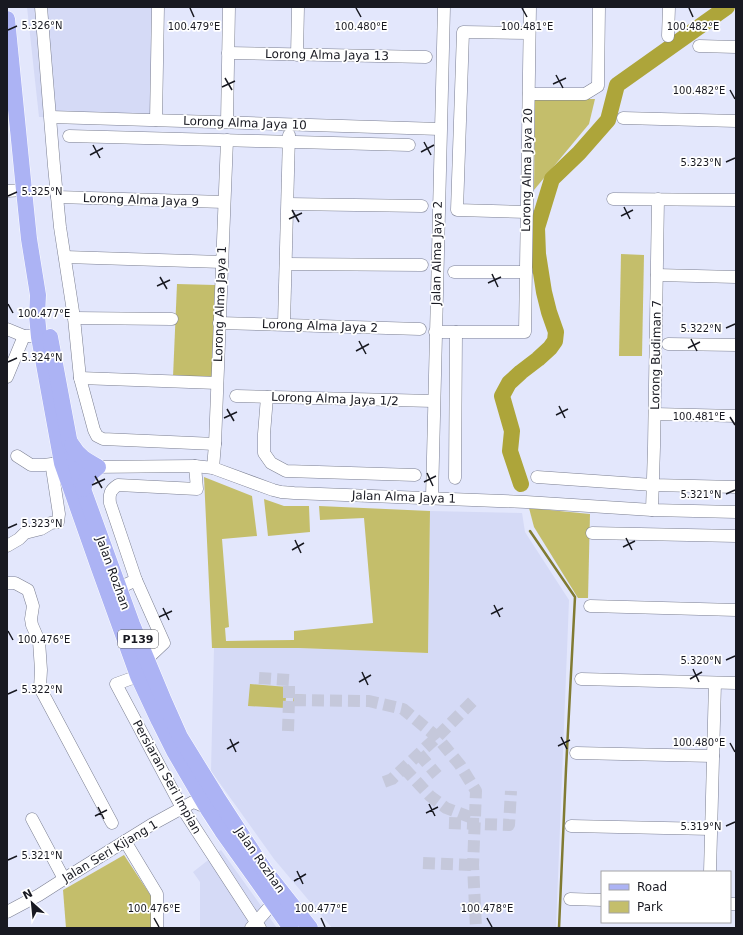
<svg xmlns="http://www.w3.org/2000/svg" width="743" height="935" viewBox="0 0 743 935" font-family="'DejaVu Sans',sans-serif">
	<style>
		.built { fill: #d5daf6 }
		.green { fill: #c4be6b }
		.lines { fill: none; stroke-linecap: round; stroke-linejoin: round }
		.stream { stroke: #807b32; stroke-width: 2.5 }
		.river { stroke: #ada53a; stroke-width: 16 }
		.minor-tunnel { stroke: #c5c8db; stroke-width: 12; stroke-dasharray: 12 6; stroke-linecap: butt }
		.minor-casing { stroke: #7b7f91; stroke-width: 13 }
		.major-casing { stroke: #fff; stroke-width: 17 }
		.minor { stroke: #fff; stroke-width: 12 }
		.major { stroke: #acb3f4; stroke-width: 16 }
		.ticks { fill: none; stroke: #181921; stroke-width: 1.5 }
		.labels { text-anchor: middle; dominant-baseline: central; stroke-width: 3.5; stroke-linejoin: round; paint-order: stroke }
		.shield { fill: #fff; stroke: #5d5e64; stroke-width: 1 }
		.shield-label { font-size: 11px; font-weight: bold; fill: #181921 }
		.street-label { font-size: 12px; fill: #181921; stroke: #fff }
		.ticks-label { font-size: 10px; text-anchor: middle; fill: #181921; stroke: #fff; stroke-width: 3.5; stroke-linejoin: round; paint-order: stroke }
	</style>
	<rect width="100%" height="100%" fill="#e3e7fc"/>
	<!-- built -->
	<g class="built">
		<path d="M 27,7 L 158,7 L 156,120 L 39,117 Z"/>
		<path d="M 430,511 L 522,513 L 525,532 L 569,600 L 556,928 L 332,928 L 274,859 L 211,771 L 214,648 L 299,648 L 428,653 Z"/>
		<path d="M 221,850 L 277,928 L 200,928 L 200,882 L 193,872 Z"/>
	</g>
	<!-- green -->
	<g class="green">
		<path d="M 535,99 L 595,99 L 589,124 L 534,190 Z"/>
		<path d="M 621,254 L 644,255 L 642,356 L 619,356 Z"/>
		<path d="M 177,284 L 215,285 L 212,378 L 173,377 Z"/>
		<path d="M 204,477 L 252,496 L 257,536 L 222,539 L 229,627 L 225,628 L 226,641 L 294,640 L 294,631 L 373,623 L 364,518 L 320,520 L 319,506 L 430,511 L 428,653 L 376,651 L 299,648 L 212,648 Z"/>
		<path d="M 264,499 L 284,506 L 309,506 L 310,532 L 268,536 Z"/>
		<path d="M 529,508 L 590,514 L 588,598 L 578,598 L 534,527 Z"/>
		<path d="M 250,684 L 287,687 L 285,708 L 248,706 Z"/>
		<path d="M 294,694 L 305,695 L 304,703 L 293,702 Z"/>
		<path d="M 124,855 L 153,899 L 153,928 L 66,928 L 63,890 Z"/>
	</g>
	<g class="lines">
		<!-- stream -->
		<path class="stream" d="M 530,531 L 575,597 L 566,769 L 559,928"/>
		<!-- river -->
		<path class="river" d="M 521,484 L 510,451 L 512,431 L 502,396 L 509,383 L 521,372 L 538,359 L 550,348 L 555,341 L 556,332 L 549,312 L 544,292 L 538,254 L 537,228 L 552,179 L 579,153 L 608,120 L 617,85 L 727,7"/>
		<!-- minor-tunnel -->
		<g class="minor-tunnel">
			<path d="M 259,678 L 289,680 L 289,700"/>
			<path d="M 288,731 L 289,700 L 369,701 L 403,709 L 437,737 L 460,765 L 476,791 L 473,865 L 476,928"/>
			<path d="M 419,754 L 437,775"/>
			<path d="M 404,768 L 430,796 L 446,808 L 475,819"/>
			<path d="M 384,782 L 392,779 L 437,737 L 473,701"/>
			<path d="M 449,823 L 509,825 L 511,791"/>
			<path d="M 423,863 L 473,865"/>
		</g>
		<!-- minor casing -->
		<g class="minor-casing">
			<g id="minor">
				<path d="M 41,7 L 54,166 L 60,227 L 74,318 L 80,378 L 94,430 L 97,436 L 103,439 L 215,444"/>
				<path d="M 668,36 L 669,7"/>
				<path d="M 699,46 L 736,47"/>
				<path d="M 228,53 L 426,57"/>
				<path d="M 297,55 L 298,7"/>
				<path d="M 529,94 L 585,94 L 598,86 L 599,7"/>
				<path d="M 51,117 L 440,129"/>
				<path d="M 623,118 L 736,121"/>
				<path d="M 156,120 L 158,7"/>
				<path d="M 227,122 L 229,7"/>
				<path d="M 69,136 L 258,141 L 409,145"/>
				<path d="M 7,191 L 24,190"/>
				<path d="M 57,197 L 224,202"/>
				<path d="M 613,199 L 736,200"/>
				<path d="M 288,204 L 422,206"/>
				<path d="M 527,212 L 457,210 L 463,32 L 529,33"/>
				<path d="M 65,257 L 222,262"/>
				<path d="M 286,264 L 422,265"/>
				<path d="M 454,272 L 526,272"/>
				<path d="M 657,275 L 736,277"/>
				<path d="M 74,318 L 172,319"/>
				<path d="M 219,323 L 420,329"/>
				<path d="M 284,324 L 289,135"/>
				<path d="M 7,329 L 24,336 L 31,336"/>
				<path d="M 435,332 L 525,332 L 530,7"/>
				<path d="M 668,344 L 736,345"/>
				<path d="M 7,377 L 24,336"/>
				<path d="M 80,378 L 217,383"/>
				<path d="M 236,396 L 433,401"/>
				<path d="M 267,397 L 264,434 L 264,453 L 271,463 L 286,471 L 415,475"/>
				<path d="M 655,414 L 736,416"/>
				<path d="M 17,456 L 31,465 L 44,465 L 59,463"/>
				<path d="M 90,467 L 195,466 L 213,468 L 273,490 L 281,492 L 294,493 L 526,502 L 652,510 L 736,512"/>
				<path d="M 213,468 L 215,444 L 227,140"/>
				<path d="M 537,477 L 653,485 L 736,487"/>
				<path d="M 455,478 L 456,332"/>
				<path d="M 432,498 L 444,7"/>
				<path d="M 652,510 L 654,447 L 658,199"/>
				<path d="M 592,533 L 736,536"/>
				<path d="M 7,546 L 19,539 L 25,533 L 41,529 L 51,523 L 58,522 L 59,514 L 52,468 L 53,464"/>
				<path d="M 136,580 L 110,503 C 109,494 110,490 118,485 L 197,489 L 195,466"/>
				<path d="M 7,583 L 15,583 L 28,590 L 33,606 L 31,619 L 32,625 L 39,641 L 41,670 L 40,688 L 112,823"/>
				<path d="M 119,588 L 136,580 L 164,643 L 146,660"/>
				<path d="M 590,606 L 736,610"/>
				<path d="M 138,676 L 116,684 L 182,808 L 260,928"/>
				<path d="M 581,679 L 736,683"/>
				<path d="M 576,753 L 713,756"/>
				<path d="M 32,819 L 64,879"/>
				<path d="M 571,826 L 711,829"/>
				<path d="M 125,841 L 157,894 L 157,928"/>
				<path d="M 710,872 L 715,683"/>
				<path d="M 570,899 L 602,900"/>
				<path d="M 730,904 L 736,904"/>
				<path d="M 7,912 L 39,895 L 64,879 L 151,825 L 193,802 C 200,804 204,806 208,810"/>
				<path d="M 251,928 L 273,903"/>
			</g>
		</g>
		<!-- major casing -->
		<g class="major-casing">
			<g id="major">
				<path d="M 7,19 L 24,190 L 29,239 L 38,295 L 37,316 L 39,337 L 62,463 L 99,568 L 138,676 L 159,721 L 174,751 L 209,811 L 222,831 L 291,928"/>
				<path d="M 50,337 L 69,439 L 83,489 L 132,624 L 164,701 L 180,737 L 217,797 L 265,871 L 310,928"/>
				<path d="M 72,445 C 79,457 87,461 98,467 C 89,475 86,477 83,489"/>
			</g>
		</g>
		<!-- minor -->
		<use href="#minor" class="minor"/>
		<!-- major -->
		<use href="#major" class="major"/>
	</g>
	<!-- ticks -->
	<path class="ticks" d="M 190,8 L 194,17M 356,8 L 361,17M 522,8 L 527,17M 689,8 L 693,17M 8,30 L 17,26M 556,75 L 563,88M 225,78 L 232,90M 553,84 L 566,78M 222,87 L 235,81M 730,90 L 735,99M 424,142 L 431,155M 93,145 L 100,158M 421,152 L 434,145M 90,155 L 103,148M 726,162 L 735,158M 8,196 L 17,192M 624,207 L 630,219M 292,210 L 299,222M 621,216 L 633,210M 289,219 L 302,213M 492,274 L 498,287M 160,277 L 167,289M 488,283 L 501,277M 157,286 L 170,280M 8,304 L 13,313M 726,328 L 735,324M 691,339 L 697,351M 359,341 L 366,354M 688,348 L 700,342M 356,351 L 369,344M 8,362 L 17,358M 559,406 L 565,418M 227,409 L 234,421M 556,415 L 568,409M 730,417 L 735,425M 224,418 L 237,412M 427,473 L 433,486M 95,476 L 102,488M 424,482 L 436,476M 92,485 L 105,479M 726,494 L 735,490M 8,528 L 17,524M 626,538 L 632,550M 295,540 L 301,553M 623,547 L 635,541M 292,550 L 304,543M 494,605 L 500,617M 163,608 L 169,620M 491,614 L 503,608M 159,617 L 172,611M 8,631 L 13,640M 726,660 L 735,656M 693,669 L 699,682M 362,672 L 368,685M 690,679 L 702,672M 359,682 L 371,675M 8,694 L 17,690M 561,737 L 567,749M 230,739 L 236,752M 730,743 L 735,752M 558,746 L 570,740M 227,749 L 239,742M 429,804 L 435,816M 98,807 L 104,819M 426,813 L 438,807M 95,816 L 107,810M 726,826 L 735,822M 8,860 L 17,856M 297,871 L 303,884M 294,881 L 306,874M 154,918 L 159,927M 321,918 L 325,927M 487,918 L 492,927"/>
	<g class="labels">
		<!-- shield labels -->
		<rect class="shield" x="118" y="630" width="40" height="18" rx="3"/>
		<g class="shield-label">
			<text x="138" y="639">P139</text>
		</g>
		<!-- street labels -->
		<g class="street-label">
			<text transform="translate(327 55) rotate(1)">Lorong Alma Jaya 13</text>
			<text transform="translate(245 123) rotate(2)">Lorong Alma Jaya 10</text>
			<text transform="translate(527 170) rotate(-89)">Lorong Alma Jaya 20</text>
			<text transform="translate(141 200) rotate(2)">Lorong Alma Jaya 9</text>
			<text transform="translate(437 253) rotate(-89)">Jalan Alma Jaya 2</text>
			<text transform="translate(220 304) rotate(-88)">Lorong Alma Jaya 1</text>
			<text transform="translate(320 326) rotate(2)">Lorong Alma Jaya 2</text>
			<text transform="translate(656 355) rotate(-89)">Lorong Budiman 7</text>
			<text transform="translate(335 399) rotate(2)">Lorong Alma Jaya 1/2</text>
			<text transform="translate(404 497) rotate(2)">Jalan Alma Jaya 1</text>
			<text transform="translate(113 573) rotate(70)">Jalan Rozhan</text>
			<text transform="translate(167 777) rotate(61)">Persiaran Seri Impian</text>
			<text transform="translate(110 851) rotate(-31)">Jalan Seri Kijang 1</text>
			<text transform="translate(260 860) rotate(55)">Jalan Rozhan</text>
		</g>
	</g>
	<g class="ticks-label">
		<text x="42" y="29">5.326°N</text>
		<text x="194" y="30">100.479°E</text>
		<text x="361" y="30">100.480°E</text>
		<text x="527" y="30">100.481°E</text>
		<text x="693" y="30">100.482°E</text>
		<text x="699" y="94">100.482°E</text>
		<text x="701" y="166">5.323°N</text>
		<text x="42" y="195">5.325°N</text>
		<text x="44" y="317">100.477°E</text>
		<text x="701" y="332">5.322°N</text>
		<text x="42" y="361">5.324°N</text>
		<text x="699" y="420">100.481°E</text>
		<text x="701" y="498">5.321°N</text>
		<text x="42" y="527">5.323°N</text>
		<text x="44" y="643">100.476°E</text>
		<text x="701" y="664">5.320°N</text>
		<text x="42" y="693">5.322°N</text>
		<text x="699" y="746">100.480°E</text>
		<text x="701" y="830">5.319°N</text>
		<text x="42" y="859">5.321°N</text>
		<text x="154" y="912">100.476°E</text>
		<text x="321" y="912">100.477°E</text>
		<text x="487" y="912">100.478°E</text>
	</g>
	<!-- border -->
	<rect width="743" height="935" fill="none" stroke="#181921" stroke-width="16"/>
	<!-- legend -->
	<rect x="601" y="871" width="130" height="52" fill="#ffffff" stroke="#a3a3a6"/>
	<rect x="609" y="884" width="20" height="6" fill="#acb3f4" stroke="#a3a3a6"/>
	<text x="637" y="891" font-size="12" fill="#181921">Road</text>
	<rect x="609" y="901" width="20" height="12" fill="#c4be6b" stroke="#a3a3a6"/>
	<text x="637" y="911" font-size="12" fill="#181921">Park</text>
	<!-- north arrow -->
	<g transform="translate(32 903) rotate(333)" stroke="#ffffff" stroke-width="3" paint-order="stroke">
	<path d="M0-3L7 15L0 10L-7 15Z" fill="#181921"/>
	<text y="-6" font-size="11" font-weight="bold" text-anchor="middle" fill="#181921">N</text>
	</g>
</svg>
